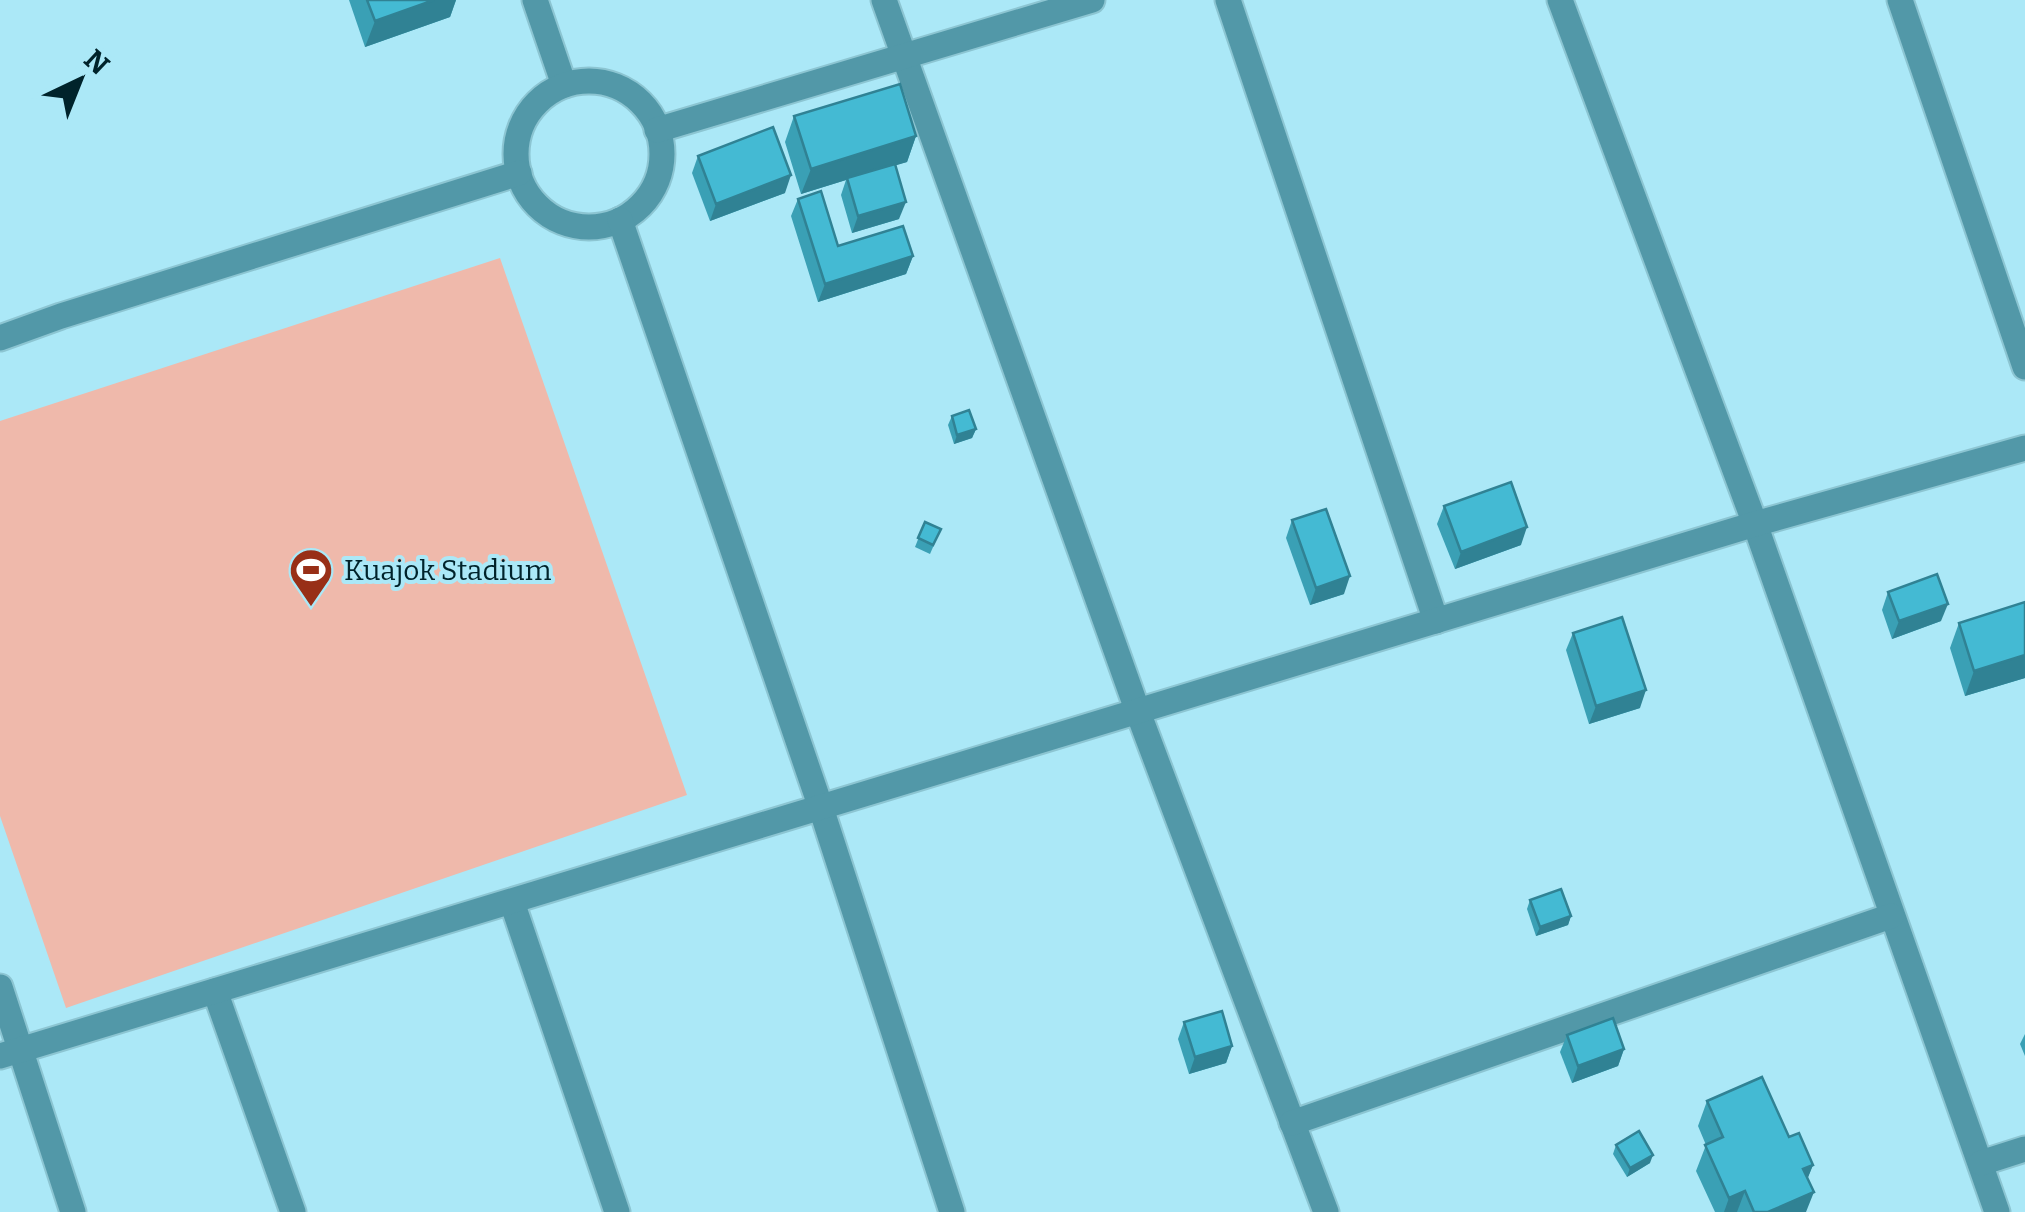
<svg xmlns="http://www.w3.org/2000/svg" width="2025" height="1212" viewBox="0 0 2025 1212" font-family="Bitter,serif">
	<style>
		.green { fill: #efb9ab }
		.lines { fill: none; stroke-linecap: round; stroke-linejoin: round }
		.minor-casing { stroke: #8cc5d2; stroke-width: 29 }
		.minor { stroke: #5298a8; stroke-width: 25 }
		.wall { fill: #3aa0b5 }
		.shaded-wall { fill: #308294 }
		.building { fill: #44bad3; stroke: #308294; stroke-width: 2.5 }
		.labels { text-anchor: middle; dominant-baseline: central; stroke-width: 8; stroke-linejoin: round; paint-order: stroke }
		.poi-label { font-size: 28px; fill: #00232b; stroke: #abe8f7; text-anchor: start }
	</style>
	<rect width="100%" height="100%" fill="#abe8f7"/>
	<!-- green -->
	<path class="green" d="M 500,258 L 687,795 L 66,1008 L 0,816 L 0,421 Z"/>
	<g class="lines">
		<!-- minor casing -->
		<g class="minor-casing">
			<g id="minor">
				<path d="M 535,0 L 564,85"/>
				<path d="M 884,0 L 1138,712 L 1326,1212"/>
				<path d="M 1228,0 L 1436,621"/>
				<path d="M 1560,0 L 1755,524 L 1997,1212"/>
				<path d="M 1900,0 L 2025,367"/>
				<circle cx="589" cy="154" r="73"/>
				<path d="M 657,130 L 1092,0"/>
				<path d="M 620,220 L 821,808 L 952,1212"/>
				<path d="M 0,338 L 61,316 L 519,173"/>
				<path d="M 512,902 L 617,1212"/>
				<path d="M 0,987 L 73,1212"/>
				<path d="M 215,991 L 293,1212"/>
				<path d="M 0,1056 L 1755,524 L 2025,448"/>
				<path d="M 1292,1123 L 1891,916"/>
				<path d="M 1981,1163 L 2025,1149"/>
			</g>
		</g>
		<!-- minor -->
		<use href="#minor" class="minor"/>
	</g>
	<!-- wall -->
	<g class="wall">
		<path d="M 349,0 L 456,0 L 450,17 L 365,47 Z"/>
		<path d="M 794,116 L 916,136 L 907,162 L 895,165 L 899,219 L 852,233 L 841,195 L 846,180 L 801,194 L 785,142 Z"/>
		<path d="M 698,156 L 785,193 L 710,221 L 692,173 Z"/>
		<path d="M 798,199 L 838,246 L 913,256 L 906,274 L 818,302 L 791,216 Z"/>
		<path d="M 952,416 L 976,429 L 972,438 L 954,444 L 948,425 Z"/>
		<path d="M 1444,506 L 1521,545 L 1455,569 L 1437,524 Z"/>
		<path d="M 1292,520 L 1344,594 L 1310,605 L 1286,538 Z"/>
		<path d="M 925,522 L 937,538 L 930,554 L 915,547 Z"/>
		<path d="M 1888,592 L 1941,621 L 1892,639 L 1882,610 Z"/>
		<path d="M 2025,602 L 2025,678 L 1965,696 L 1950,648 L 1959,623 Z"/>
		<path d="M 1573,633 L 1640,708 L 1589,724 L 1566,650 Z"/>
		<path d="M 1530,900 L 1571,916 L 1568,925 L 1536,936 L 1527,909 Z"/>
		<path d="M 1184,1022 L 1232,1046 L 1226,1063 L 1189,1074 L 1178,1039 Z"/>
		<path d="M 2025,1034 L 2025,1056 L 2020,1044 Z"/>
		<path d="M 1567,1035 L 1624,1049 L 1618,1066 L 1572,1083 L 1560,1052 Z"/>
		<path d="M 1707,1101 L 1789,1137 L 1813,1165 L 1807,1179 L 1806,1212 L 1715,1212 L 1696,1171 L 1706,1145 L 1698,1126 Z"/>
		<path d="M 1616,1145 L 1650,1163 L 1627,1177 L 1613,1154 Z"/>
	</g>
	<!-- shaded-wall -->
	<g class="shaded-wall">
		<path d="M 434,0 L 456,0 L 450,17 L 365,47 L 375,21 Z"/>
		<path d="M 916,136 L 907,162 L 848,180 L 847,178 L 846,180 L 801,194 L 811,169 Z"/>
		<path d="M 791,175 L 785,193 L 710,221 L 716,204 Z"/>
		<path d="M 906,202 L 899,219 L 852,233 L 858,216 Z"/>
		<path d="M 913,256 L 906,274 L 818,302 L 825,284 Z"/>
		<path d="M 976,429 L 972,438 L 954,444 L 957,435 Z"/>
		<path d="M 1527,527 L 1521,545 L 1455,569 L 1461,552 Z"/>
		<path d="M 1350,576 L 1344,594 L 1310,605 L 1316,588 Z"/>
		<path d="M 1948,604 L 1941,621 L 1892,639 L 1899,621 Z"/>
		<path d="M 2025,655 L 2025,678 L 1965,696 L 1974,671 Z"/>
		<path d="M 1646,690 L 1640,708 L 1589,724 L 1596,706 Z"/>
		<path d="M 1571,916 L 1568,925 L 1536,936 L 1540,927 Z"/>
		<path d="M 1232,1046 L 1226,1063 L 1189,1074 L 1195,1057 Z"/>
		<path d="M 1624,1049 L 1618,1066 L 1572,1083 L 1578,1066 Z"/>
		<path d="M 1653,1155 L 1650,1163 L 1627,1177 L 1630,1168 Z"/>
		<path d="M 1813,1165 L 1803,1190 L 1803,1169 Z"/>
		<path d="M 1745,1191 L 1737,1212 L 1724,1212 L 1729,1198 Z"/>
		<path d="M 1814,1192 L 1806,1212 L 1768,1212 Z"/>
	</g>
	<!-- building -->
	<g class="building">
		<path d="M 367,0 L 434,0 L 375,21 Z"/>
		<path d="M 900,84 L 916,136 L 811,169 L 794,116 Z"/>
		<path d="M 773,127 L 791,175 L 716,204 L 698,156 Z"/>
		<path d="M 895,164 L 906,202 L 858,216 L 847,178 Z"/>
		<path d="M 821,191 L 838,246 L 903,226 L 913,256 L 825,284 L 798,199 Z"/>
		<path d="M 969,410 L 976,429 L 957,435 L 952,416 Z"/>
		<path d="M 1511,482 L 1527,527 L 1461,552 L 1444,506 Z"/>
		<path d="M 1326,509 L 1350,576 L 1316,588 L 1292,520 Z"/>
		<path d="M 925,522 L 941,529 L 933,545 L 918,538 Z"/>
		<path d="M 1937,574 L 1948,604 L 1899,621 L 1888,592 Z"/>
		<path d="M 2025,602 L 2025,655 L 1974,671 L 1959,623 Z"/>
		<path d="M 1622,617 L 1646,690 L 1596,706 L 1573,633 Z"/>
		<path d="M 1561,889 L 1571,916 L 1540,927 L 1530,900 Z"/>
		<path d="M 1222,1011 L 1232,1046 L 1195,1057 L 1184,1022 Z"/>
		<path d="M 1613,1018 L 1624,1049 L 1578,1066 L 1567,1035 Z"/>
		<path d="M 1762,1077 L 1789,1137 L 1799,1133 L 1813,1165 L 1803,1169 L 1814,1192 L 1768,1212 L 1754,1212 L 1745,1191 L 1729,1198 L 1705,1145 L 1723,1137 L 1707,1101 Z"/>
		<path d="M 1639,1131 L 1653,1155 L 1630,1168 L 1616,1145 Z"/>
	</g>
	<!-- icons -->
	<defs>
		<g id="stadium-pin" transform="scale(2.25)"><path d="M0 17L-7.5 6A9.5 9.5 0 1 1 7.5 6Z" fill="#982f17" stroke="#abe8f7"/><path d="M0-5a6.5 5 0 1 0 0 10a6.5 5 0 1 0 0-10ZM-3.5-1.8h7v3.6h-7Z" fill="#fff"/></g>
	</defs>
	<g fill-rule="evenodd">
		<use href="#stadium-pin" x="311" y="570"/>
	</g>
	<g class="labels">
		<!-- poi labels -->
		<g class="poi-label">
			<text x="344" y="570">Kuajok Stadium</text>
		</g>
	</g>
	<!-- north arrow -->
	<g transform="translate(80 80) rotate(43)" stroke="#abe8f7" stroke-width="8" paint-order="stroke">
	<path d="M0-8L18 38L0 25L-18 38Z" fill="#00232b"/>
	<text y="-15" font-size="28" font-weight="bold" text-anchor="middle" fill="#00232b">N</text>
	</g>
</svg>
